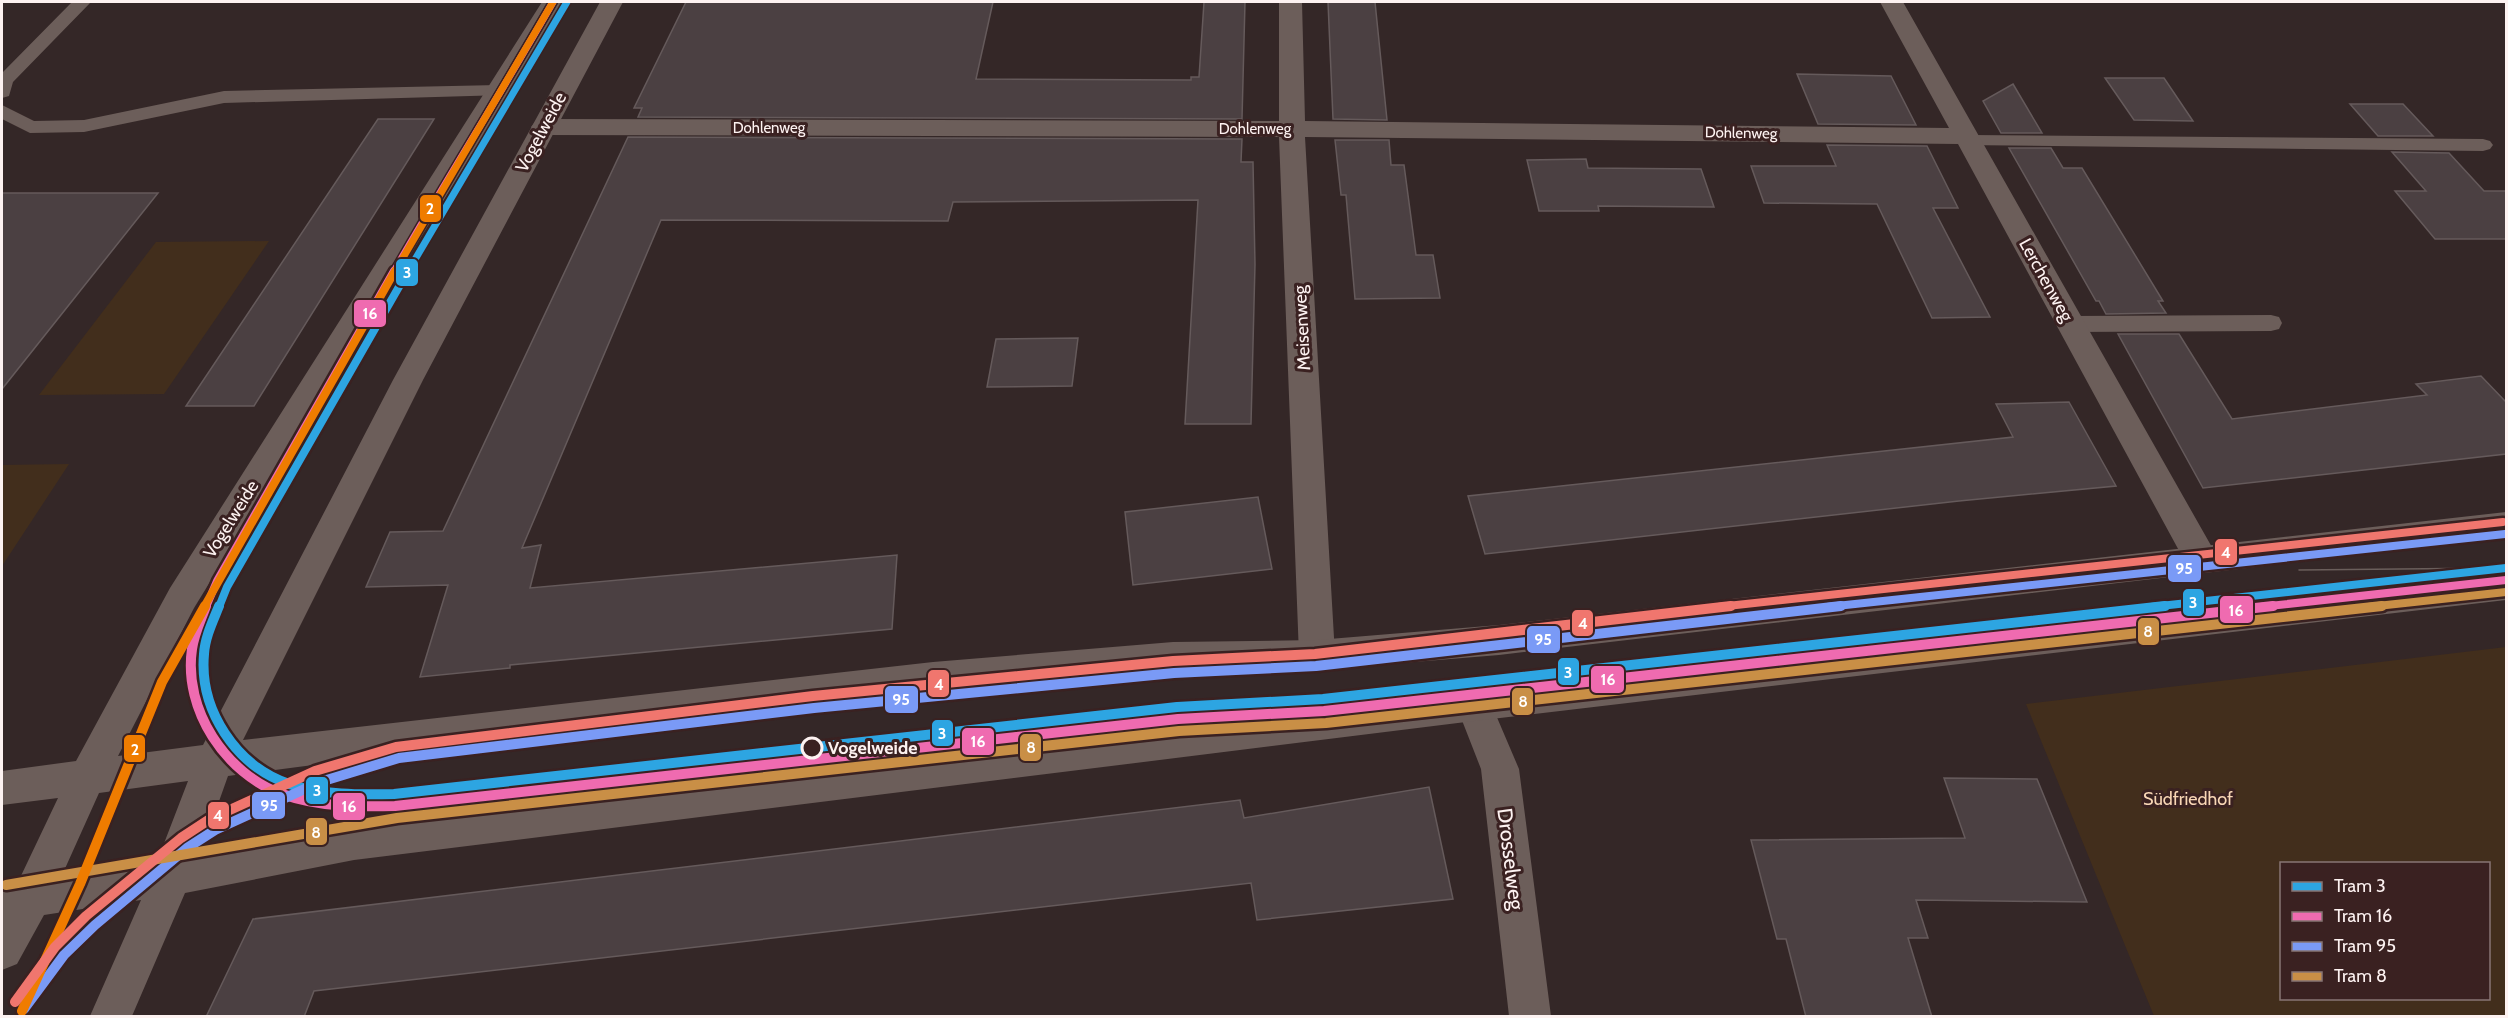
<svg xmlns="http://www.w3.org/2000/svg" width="2508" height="1018" viewBox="0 0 2508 1018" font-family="Cabin,sans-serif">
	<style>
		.green { fill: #422e1c; fill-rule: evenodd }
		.building { fill: #4b4042; stroke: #655a5b; stroke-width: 1.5 }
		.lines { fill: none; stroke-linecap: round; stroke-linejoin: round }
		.service { fill: #6c5e5a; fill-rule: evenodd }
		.minor { fill: #6c5e5a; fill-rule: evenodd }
		.tertiary { fill: #6c5e5a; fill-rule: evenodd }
		.tram { stroke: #6a5e5b; stroke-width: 1.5 }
		.tram-1-far2-casing { stroke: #3a2121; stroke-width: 10 }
		.tram-1-far1-casing { stroke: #3a2121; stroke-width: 13 }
		.tram-1-casing { stroke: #3a2121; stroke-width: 15 }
		.tram-2-far2-casing { stroke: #3a2121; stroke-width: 10 }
		.tram-2-far1-casing { stroke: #3a2121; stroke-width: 13 }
		.tram-2-casing { stroke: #3a2121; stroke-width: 15 }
		.tram-3-far1-casing { stroke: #3a2121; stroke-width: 13 }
		.tram-3-casing { stroke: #3a2121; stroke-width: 15 }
		.tram-4-far1-casing { stroke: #3a2121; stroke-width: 13 }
		.tram-4-casing { stroke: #3a2121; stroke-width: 15 }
		.tram-5-far2-casing { stroke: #3a2121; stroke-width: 10 }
		.tram-5-far1-casing { stroke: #3a2121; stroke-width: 13 }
		.tram-5-casing { stroke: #3a2121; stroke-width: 15 }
		.tram-6-far1-casing { stroke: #3a2121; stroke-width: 13 }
		.tram-6-casing { stroke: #3a2121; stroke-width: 15 }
		.tram-1-far2 { stroke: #2da5e2; stroke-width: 7 }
		.tram-1-far1 { stroke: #2da5e2; stroke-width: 8 }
		.tram-1 { stroke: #2da5e2; stroke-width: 10 }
		.tram-2-far2 { stroke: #ef6bb0; stroke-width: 7 }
		.tram-2-far1 { stroke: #ef6bb0; stroke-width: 8 }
		.tram-2 { stroke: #ef6bb0; stroke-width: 10 }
		.tram-3-far1 { stroke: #7a9af6; stroke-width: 8 }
		.tram-3 { stroke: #7a9af6; stroke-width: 10 }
		.tram-4-far1 { stroke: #c98f46; stroke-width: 8 }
		.tram-4 { stroke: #c98f46; stroke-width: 10 }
		.tram-5-far2 { stroke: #ef7c00; stroke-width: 7 }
		.tram-5-far1 { stroke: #ef7c00; stroke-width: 8 }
		.tram-5 { stroke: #ef7c00; stroke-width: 10 }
		.tram-6-far1 { stroke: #f0766e; stroke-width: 8 }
		.tram-6 { stroke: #f0766e; stroke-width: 10 }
		.stop-dot { fill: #3a2121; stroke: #fdf2f1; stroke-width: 3 }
		.labels { text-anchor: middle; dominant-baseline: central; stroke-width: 6; stroke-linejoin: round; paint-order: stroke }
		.far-street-label { font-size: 15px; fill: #fdf2f1; stroke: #3a2121 }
		.street-label { font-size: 18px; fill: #fdf2f1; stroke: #3a2121 }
		.stop-label { font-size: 18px; font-weight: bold; fill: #fdf2f1; stroke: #3a2121; text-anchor: start }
		.park-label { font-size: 18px; fill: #f8d6b5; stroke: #3a2121 }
		.near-street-label { font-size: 21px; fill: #fdf2f1; stroke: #3a2121 }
		.line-badge { stroke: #3a2121; stroke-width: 2 }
		.badge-label { font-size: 16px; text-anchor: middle; font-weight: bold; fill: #fff }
	</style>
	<rect width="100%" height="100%" fill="#342727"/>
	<!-- green -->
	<g class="green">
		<path d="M 269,241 L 164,394 L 39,395 L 156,242 Z"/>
		<path d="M 69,464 L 2,566 L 2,465 Z"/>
		<path d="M 2506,647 L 2506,1016 L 2154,1016 L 2026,704 ZM 2282,864 L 2488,864 L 2488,998 L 2282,998 Z"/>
	</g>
	<!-- building -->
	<g class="building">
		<path d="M 686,2 L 993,2 L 976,79 L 1191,80 L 1191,77 L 1199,77 L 1204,2 L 1245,2 L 1242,119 L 638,117 L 642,108 L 634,108 Z"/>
		<path d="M 1328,2 L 1375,2 L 1387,120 L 1333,119 Z"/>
		<path d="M 1797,74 L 1891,76 L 1916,125 L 1818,124 Z"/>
		<path d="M 2105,78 L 2164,78 L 2193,121 L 2134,120 Z"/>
		<path d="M 2013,84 L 2042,133 L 2001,133 L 1983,101 Z"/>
		<path d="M 2350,104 L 2403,104 L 2433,136 L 2378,136 Z"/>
		<path d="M 378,119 L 434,119 L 254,406 L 186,406 Z"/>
		<path d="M 628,137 L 1242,139 L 1241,162 L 1253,162 L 1255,264 L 1251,424 L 1185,424 L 1198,200 L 953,202 L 948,221 L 661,220 L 522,548 L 541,545 L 530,588 L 897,555 L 892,629 L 510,665 L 510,668 L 420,677 L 448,585 L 366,587 L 390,532 L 443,531 Z"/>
		<path d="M 1335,140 L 1389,140 L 1391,165 L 1404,165 L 1416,255 L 1433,255 L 1440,298 L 1355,299 L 1346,195 L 1341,195 Z"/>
		<path d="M 1827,145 L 1927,146 L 1958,208 L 1933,208 L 1990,317 L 1932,318 L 1877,204 L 1764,203 L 1751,166 L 1836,166 Z"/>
		<path d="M 2009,148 L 2051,148 L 2063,168 L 2082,168 L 2163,301 L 2158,301 L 2166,313 L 2106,314 L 2099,301 L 2096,301 Z"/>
		<path d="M 2392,152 L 2449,153 L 2484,191 L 2506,191 L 2506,239 L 2435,239 L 2395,191 L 2426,191 Z"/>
		<path d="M 1586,159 L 1588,168 L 1701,169 L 1714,207 L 1598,206 L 1599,211 L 1539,211 L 1527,160 Z"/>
		<path d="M 2,193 L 158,193 L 2,389 Z"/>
		<path d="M 2118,334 L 2179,334 L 2232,419 L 2427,395 L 2416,384 L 2481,376 L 2506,402 L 2506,454 L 2203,488 Z"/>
		<path d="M 1078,338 L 1072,386 L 987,387 L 996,339 Z"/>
		<path d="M 2069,402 L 2116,486 L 1959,501 L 1485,554 L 1468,496 L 2013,437 L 1996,404 Z"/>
		<path d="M 1258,497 L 1272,569 L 1133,585 L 1125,512 Z"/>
		<path d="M 1944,778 L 2037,779 L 2087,902 L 1916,900 L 1928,938 L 1908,938 L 1932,1017 L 1806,1017 L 1786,939 L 1777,939 L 1751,840 L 1965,838 Z"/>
		<path d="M 1429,787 L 1453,899 L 1257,920 L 1251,883 L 314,991 L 304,1017 L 206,1017 L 253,919 L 1240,800 L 1244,818 Z"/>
	</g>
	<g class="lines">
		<!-- service -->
		<g class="service">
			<path d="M 72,2 L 91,2 L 13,82 L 9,96 L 2,98 L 2,73 Z"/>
			<path d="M 498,85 L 505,87 L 508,91 L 505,95 L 224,103 L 84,132 L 30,133 L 2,119 L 2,105 L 34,121 L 84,120 L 224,91 Z"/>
			<path d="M 1969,135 L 2483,139 L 2490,141 L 2493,145 L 2490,149 L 2483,151 L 1962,145 L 1959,141 L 1962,137 Z"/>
			<path d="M 2271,315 L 2279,317 L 2282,323 L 2279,329 L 2271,331 L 2070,332 L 2062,330 L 2059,324 L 2062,318 L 2070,316 Z"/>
		</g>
		<!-- minor -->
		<g class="minor">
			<path d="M 1279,2 L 1302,2 L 1305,121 L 1949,128 L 1880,2 L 1903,2 L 2213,549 L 2218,559 L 2213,569 L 2201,573 L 2189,569 L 1958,144 L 1305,137 L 1335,655 L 1330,666 L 1317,670 L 1304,666 L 1299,655 L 1279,137 L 544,135 L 535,132 L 531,127 L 535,122 L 544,119 L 1279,121 Z"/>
			<path d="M 1474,689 L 1487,694 L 1519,769 L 1551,1016 L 1509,1016 L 1481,769 L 1456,705 L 1461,694 Z"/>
		</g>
		<!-- tertiary -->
		<path class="tertiary" d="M 542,2 L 565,2 L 194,608 L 118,756 L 203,745 L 393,380 L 600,2 L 623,2 L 423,380 L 243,740 L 933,662 L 1173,642 L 1317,640 L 1499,625 L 2506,512 L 2506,538 L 1499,655 L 1317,670 L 1173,672 L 933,694 L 390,755 L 228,776 L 201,852 L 354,824 L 1474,689 L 2506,572 L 2506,600 L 1474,721 L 354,860 L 185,893 L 132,1016 L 90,1016 L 141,900 L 44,915 L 17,964 L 2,970 L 2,883 L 19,880 L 58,798 L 2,805 L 2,771 L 76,761 L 170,588 ZM 188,781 L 158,859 L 63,873 L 99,793 Z"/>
		<!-- tram -->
		<path class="tram" d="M 2299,570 L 2500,568"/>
		<!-- tram-1-far2 casing -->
		<g class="tram-1-far2-casing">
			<path id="tram-1-far2" d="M 407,273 L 567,2"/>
		</g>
		<!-- tram-1-far1 casing -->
		<g class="tram-1-far1-casing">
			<g id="tram-1-far1">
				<path d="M 219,607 L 227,587 L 408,271"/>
				<path d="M 2151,607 L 2506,568"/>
			</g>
		</g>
		<!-- tram-1 casing -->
		<g class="tram-1-casing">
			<path id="tram-1" d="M 219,606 C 213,621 205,637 204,654 C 199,710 236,766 289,784 C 323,795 359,795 394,794 L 1177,707 L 1323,699 L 2165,606"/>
		</g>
		<!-- tram-2-far2 casing -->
		<g class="tram-2-far2-casing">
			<path id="tram-2-far2" d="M 393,273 C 445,182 501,93 553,2"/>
		</g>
		<!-- tram-2-far1 casing -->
		<g class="tram-2-far1-casing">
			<g id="tram-2-far1">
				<path d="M 206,607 L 217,581 L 394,271"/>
				<path d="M 2260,607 L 2506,580"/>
			</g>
		</g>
		<!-- tram-2 casing -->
		<g class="tram-2-casing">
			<path id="tram-2" d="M 206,606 C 201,620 194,634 192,649 C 183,710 226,774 282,794 C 319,807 357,807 395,806 L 1178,719 L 1324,711 L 2273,606"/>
		</g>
		<!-- tram-3-far1 casing -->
		<g class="tram-3-far1-casing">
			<path id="tram-3-far1" d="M 1827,607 L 2505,534"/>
		</g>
		<!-- tram-3 casing -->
		<g class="tram-3-casing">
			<path id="tram-3" d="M 24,1009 L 64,955 L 95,925 L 187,848 L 215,830 L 320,782 L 399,758 L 814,708 L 1174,673 L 1316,666 L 1841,606"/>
		</g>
		<!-- tram-4-far1 casing -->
		<g class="tram-4-far1-casing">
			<path id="tram-4-far1" d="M 2368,607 L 2506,592"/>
		</g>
		<!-- tram-4 casing -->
		<g class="tram-4-casing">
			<path id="tram-4" d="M 6,885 L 397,818 L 1179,731 L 1326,723 L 2382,606"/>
		</g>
		<!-- tram-5-far2 casing -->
		<g class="tram-5-far2-casing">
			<path id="tram-5-far2" d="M 394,273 L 553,2"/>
		</g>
		<!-- tram-5-far1 casing -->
		<g class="tram-5-far1-casing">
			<path id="tram-5-far1" d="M 204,607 L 395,271"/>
		</g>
		<!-- tram-5 casing -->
		<g class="tram-5-casing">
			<path id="tram-5" d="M 22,1011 L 80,884 L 162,682 L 205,606"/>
		</g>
		<!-- tram-6-far1 casing -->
		<g class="tram-6-far1-casing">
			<path id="tram-6-far1" d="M 1718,607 L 2503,522"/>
		</g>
		<!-- tram-6 casing -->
		<g class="tram-6-casing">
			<path id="tram-6" d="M 15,1002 L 55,947 L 86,916 L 181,838 L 210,819 L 315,771 L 396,747 L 813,696 L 1173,661 L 1315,654 L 1731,606"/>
		</g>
		<!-- tram-1-far2 -->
		<use href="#tram-1-far2" class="tram-1-far2"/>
		<!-- tram-1-far1 -->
		<use href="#tram-1-far1" class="tram-1-far1"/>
		<!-- tram-1 -->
		<use href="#tram-1" class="tram-1"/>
		<!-- tram-2-far2 -->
		<use href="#tram-2-far2" class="tram-2-far2"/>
		<!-- tram-2-far1 -->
		<use href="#tram-2-far1" class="tram-2-far1"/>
		<!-- tram-2 -->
		<use href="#tram-2" class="tram-2"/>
		<!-- tram-3-far1 -->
		<use href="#tram-3-far1" class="tram-3-far1"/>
		<!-- tram-3 -->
		<use href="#tram-3" class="tram-3"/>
		<!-- tram-4-far1 -->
		<use href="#tram-4-far1" class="tram-4-far1"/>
		<!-- tram-4 -->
		<use href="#tram-4" class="tram-4"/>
		<!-- tram-5-far2 -->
		<use href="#tram-5-far2" class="tram-5-far2"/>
		<!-- tram-5-far1 -->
		<use href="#tram-5-far1" class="tram-5-far1"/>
		<!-- tram-5 -->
		<use href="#tram-5" class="tram-5"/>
		<!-- tram-6-far1 -->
		<use href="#tram-6-far1" class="tram-6-far1"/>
		<!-- tram-6 -->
		<use href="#tram-6" class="tram-6"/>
	</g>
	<!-- markers -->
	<circle class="stop-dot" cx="812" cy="748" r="10"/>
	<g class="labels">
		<!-- far-street labels -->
		<g class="far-street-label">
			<text x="769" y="128">Dohlenweg</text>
			<text x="1255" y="129">Dohlenweg</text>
			<text transform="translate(1741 133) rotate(1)">Dohlenweg</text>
		</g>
		<!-- street labels -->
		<g class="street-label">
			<text transform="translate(541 132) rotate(-62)">Vogelweide</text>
			<text transform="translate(2046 280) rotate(61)">Lerchenweg</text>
			<text transform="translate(1302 328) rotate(-93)">Meisenweg</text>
			<text transform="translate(231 519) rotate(-58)">Vogelweide</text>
		</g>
		<!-- stop labels -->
		<g class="stop-label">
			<text x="828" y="748">Vogelweide</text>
		</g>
		<!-- park labels -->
		<g class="park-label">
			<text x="2188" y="799">Südfriedhof</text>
		</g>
		<!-- near-street labels -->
		<g class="near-street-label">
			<text transform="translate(1511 859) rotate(83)">Drosselweg</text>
		</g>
	</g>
	<g class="line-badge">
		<rect x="419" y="194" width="23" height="29" rx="6" fill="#ef7c00"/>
		<rect x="395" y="258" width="24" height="29" rx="6" fill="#2da5e2"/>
		<rect x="353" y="299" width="34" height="29" rx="6" fill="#ef6bb0"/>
		<rect x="2214" y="538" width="24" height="28" rx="6" fill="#f0766e"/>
		<rect x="2167" y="554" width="35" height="29" rx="6" fill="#7a9af6"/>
		<rect x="2182" y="588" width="23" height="29" rx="6" fill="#2da5e2"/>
		<rect x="2219" y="595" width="35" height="29" rx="6" fill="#ef6bb0"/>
		<rect x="1571" y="609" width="23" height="28" rx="6" fill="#f0766e"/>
		<rect x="2137" y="617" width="23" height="29" rx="6" fill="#c98f46"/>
		<rect x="1526" y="625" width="35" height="29" rx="6" fill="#7a9af6"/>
		<rect x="1557" y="657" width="23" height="29" rx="6" fill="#2da5e2"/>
		<rect x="1590" y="665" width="35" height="29" rx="6" fill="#ef6bb0"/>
		<rect x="927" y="669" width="23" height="29" rx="6" fill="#f0766e"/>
		<rect x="884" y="685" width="35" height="29" rx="6" fill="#7a9af6"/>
		<rect x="1511" y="687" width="23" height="29" rx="6" fill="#c98f46"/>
		<rect x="931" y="719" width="23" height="28" rx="6" fill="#2da5e2"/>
		<rect x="961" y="727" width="34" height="29" rx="6" fill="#ef6bb0"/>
		<rect x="1019" y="733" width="23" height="29" rx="6" fill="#c98f46"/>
		<rect x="123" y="734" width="23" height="29" rx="6" fill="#ef7c00"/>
		<rect x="305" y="776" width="24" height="29" rx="6" fill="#2da5e2"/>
		<rect x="251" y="791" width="35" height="29" rx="6" fill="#7a9af6"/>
		<rect x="332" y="792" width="34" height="29" rx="6" fill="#ef6bb0"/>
		<rect x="207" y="801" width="23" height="29" rx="6" fill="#f0766e"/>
		<rect x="305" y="817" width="23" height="29" rx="6" fill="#c98f46"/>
	</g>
	<g class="badge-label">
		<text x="430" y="214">2</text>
		<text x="407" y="278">3</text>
		<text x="370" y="319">16</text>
		<text x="2226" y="558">4</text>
		<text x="2184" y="574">95</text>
		<text x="2193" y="608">3</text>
		<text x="2236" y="616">16</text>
		<text x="1583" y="629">4</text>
		<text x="2148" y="637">8</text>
		<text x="1543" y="645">95</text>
		<text x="1568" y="678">3</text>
		<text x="1608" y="685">16</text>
		<text x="939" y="690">4</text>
		<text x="901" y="705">95</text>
		<text x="1523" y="707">8</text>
		<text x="942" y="739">3</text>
		<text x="978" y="747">16</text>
		<text x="1031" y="753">8</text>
		<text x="135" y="755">2</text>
		<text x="317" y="796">3</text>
		<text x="269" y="811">95</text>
		<text x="349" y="812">16</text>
		<text x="218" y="821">4</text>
		<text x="316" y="838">8</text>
	</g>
	<!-- border -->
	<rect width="2508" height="1018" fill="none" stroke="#fdf2f1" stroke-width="6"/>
	<!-- legend -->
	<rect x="2280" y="862" width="210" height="138" fill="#3a2121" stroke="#887574" stroke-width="1.5"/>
	<rect x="2292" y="882" width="30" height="9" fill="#2da5e2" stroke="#887574" stroke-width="1.5"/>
	<text x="2334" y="892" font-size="18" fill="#fdf2f1">Tram 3</text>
	<rect x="2292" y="912" width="30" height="9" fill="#ef6bb0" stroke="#887574" stroke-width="1.5"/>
	<text x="2334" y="922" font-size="18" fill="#fdf2f1">Tram 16</text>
	<rect x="2292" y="942" width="30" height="9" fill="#7a9af6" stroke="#887574" stroke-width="1.5"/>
	<text x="2334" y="952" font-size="18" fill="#fdf2f1">Tram 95</text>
	<rect x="2292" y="972" width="30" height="9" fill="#c98f46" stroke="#887574" stroke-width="1.5"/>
	<text x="2334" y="982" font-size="18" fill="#fdf2f1">Tram 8</text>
</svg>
